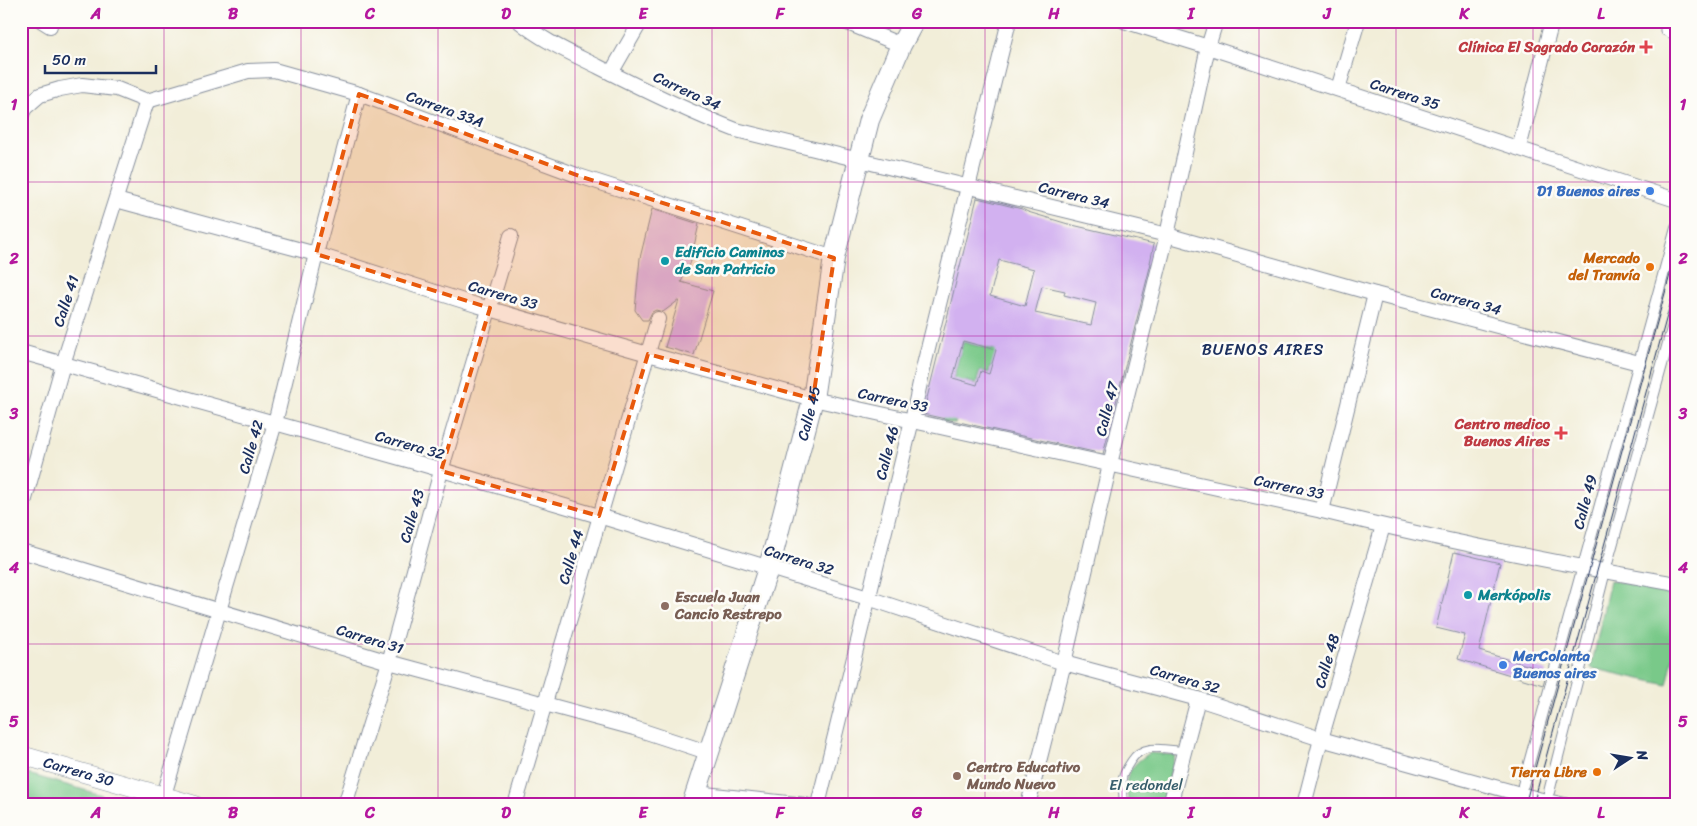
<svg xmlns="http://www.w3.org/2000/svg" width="1697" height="826" viewBox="0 0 1697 826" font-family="Sriracha,sans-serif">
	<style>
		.green { fill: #79c989; stroke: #4a7c74 }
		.building { fill: #d2b1f0; fill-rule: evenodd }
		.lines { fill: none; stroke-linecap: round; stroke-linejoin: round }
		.service-casing { stroke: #868e9c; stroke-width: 9 }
		.pedestrian-casing { stroke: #868e9c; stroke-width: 12 }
		.minor-casing { stroke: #868e9c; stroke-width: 16 }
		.tertiary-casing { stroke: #868e9c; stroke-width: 19 }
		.secondary-casing { stroke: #868e9c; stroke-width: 22 }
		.service { stroke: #fff; stroke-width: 7 }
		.pedestrian { stroke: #fff; stroke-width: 10 }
		.minor { stroke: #fff; stroke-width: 14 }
		.tertiary { stroke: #fff; stroke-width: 18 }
		.secondary { stroke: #fff; stroke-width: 20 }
		.tram { stroke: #1b2f5e; stroke-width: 1 }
		.marked { fill: #e8590c; fill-opacity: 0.2; stroke: #e8590c; stroke-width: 4; stroke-dasharray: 10 6; stroke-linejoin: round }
		.grid { fill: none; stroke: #b5179e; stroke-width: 1; stroke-opacity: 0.55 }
		.health-dot { fill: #e0444e; stroke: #fdfcf7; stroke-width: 2 }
		.shop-dot { fill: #3f7fe0; stroke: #fdfcf7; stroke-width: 2 }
		.culture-dot { fill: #0f9aa8; stroke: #fdfcf7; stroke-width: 2 }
		.food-dot { fill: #e8710a; stroke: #fdfcf7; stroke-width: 2 }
		.education-dot { fill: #8d6e63; stroke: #fdfcf7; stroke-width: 2 }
		.labels { text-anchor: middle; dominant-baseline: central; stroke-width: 5; stroke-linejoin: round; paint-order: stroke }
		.health-label { font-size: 15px; font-weight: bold; fill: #be3a42; stroke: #fdfcf7; text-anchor: end }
		.street-label { font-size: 15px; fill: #1b2f5e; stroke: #fdfcf7 }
		.shop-label { font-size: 15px; font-weight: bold; fill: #366cbe; stroke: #fdfcf7; text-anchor: end }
		.culture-label { font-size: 15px; font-weight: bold; fill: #0d838f; stroke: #fdfcf7; text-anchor: start }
		.food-label { font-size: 15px; font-weight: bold; fill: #c56008; stroke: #fdfcf7; text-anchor: end }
		.education-label { font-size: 15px; font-weight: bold; fill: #785e54; stroke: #fdfcf7; text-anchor: start }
		.park-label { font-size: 15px; fill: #375d6b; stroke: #fdfcf7 }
		.neighbourhood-label { font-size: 16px; letter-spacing: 1px; fill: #1b2f5e; stroke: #fdfcf7 }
		.neatline { fill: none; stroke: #b5179e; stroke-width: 2 }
		.grid-label { font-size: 16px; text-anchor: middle; font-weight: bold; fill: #b5179e }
	</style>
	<rect width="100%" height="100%" fill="#fdfcf7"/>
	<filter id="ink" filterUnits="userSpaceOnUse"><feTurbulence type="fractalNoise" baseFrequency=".02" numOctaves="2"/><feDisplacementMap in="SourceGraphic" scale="10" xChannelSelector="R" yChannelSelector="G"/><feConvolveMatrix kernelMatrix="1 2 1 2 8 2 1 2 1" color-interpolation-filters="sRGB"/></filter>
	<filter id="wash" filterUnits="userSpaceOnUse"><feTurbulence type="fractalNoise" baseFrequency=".0096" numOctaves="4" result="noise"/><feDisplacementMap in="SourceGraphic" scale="20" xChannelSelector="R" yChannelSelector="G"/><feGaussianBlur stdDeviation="1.12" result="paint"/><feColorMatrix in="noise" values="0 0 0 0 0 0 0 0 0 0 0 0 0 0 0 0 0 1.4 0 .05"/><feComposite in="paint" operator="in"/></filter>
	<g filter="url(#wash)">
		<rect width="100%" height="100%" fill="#f2eed9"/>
		<!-- green -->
		<g class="green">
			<path d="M 996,341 L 1006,372 L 990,367 L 989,373 L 980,371 L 976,384 L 966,381 L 955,424 L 942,421 L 963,342 L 994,350 Z"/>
			<path d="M 1610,580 L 1676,595 L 1676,645 L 1667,685 L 1591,668 Z"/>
			<path d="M 1150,753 L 1175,755 L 1162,805 L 1130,805 C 1121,780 1128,766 1150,753 Z"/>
			<path d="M 21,772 L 137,805 L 21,805 Z"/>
		</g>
		<g id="blocks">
			<!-- building -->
			<g class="building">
				<path d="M 977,198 L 1022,209 L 1028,212 L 1068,224 L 1154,244 L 1150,263 L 1151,263 L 1103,454 L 923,414 ZM 999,260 L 1034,269 L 1025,306 L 990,296 ZM 1042,286 L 1065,291 L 1064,295 L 1096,303 L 1091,325 L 1035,313 ZM 963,341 L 996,350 L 989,374 L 981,371 L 977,385 L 953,378 Z"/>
				<path d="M 652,209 L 699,224 L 690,264 L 681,282 L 713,291 L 694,355 L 665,347 L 679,300 L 663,312 L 656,310 L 652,312 L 648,320 L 642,320 L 635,310 L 640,258 Z"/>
				<path d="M 1454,552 L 1500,563 L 1479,651 L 1547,671 L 1543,685 L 1458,659 L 1465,635 L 1436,628 Z"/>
			</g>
		</g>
	</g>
	<g filter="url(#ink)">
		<use href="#blocks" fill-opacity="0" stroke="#868e9c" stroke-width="1"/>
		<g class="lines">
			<!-- service casing -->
			<g class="service-casing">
				<g id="service">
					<path d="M 1664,21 L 1664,31 L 1676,37"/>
					<path d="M 1130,805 L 1123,798 C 1122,778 1120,778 1131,761 C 1143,742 1165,749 1184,751"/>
				</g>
			</g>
			<!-- pedestrian casing -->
			<g class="pedestrian-casing">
				<g id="pedestrian">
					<path d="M 1523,785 L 1676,228"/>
					<path d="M 1549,792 L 1605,571 L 1676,314"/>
				</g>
			</g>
			<!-- minor casing -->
			<g class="minor-casing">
				<g id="minor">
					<path d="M 42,21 L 50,26"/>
					<path d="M 519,21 C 543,41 571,53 599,67 C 644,90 689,112 736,130 L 1167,235 L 1375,294 L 1639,363"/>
					<path d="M 843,21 L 901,45"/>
					<path d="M 1124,21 L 1208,47 L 1676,200"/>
					<path d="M 611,73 L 641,21"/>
					<path d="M 1338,89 L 1358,21"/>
					<path d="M 21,116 L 25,108 L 40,95 L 60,89 L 82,85 L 117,89 L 147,101 L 248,71 L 274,70 L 359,94 L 579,176 L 834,258"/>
					<path d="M 1519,148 L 1552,21"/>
					<path d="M 116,200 L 316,254 L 476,305 L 648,354 L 813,399 L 1322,511 C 1439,540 1557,563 1676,584"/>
					<path d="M 21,352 L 418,463 L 599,516 L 868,598 L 1064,663 L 1198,699 L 1321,739 L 1538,799 L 1565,805"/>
					<path d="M 1322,511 L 1375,294"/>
					<path d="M 21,513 L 63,364 L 147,101"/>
					<path d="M 21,551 L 389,662 L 634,728 L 710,753"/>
					<path d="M 696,793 L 806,805"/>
					<path d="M 161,805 L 275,423 L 316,254 L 359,94"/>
					<path d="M 345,805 L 389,662 L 441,471 L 511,236"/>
					<path d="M 515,805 L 658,319"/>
					<path d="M 818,805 L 912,420 L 923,369 L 1009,21"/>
					<path d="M 1028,805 L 1064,663 L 1110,464 L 1167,235 L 1208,47 L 1216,21"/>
					<path d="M 1170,805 L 1198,699"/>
					<path d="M 1304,805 L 1321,739 L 1383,526"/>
				</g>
			</g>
			<!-- tertiary casing -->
			<g class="tertiary-casing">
				<g id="tertiary">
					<path id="s1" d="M 21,755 L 195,805"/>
				</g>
			</g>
			<!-- secondary casing -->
			<g class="secondary-casing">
				<g id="secondary">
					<path id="s2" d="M 692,805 L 773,553 L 813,399 L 834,258 L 869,120 L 901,45 L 914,21"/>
				</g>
			</g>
			<!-- service -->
			<use href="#service" class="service"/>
			<!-- pedestrian -->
			<use href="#pedestrian" class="pedestrian"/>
			<!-- minor -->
			<use href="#minor" class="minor"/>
			<!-- tertiary -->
			<use href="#tertiary" class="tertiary"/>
			<!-- secondary -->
			<use href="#secondary" class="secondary"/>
			<!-- tram -->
			<g class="tram">
				<path d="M 1525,805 L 1676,253"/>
				<path d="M 1533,805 L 1676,283"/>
			</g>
		</g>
	</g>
	<!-- marked area -->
	<path class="marked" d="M 359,94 L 579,176 L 834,258 L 813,399 L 648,354 L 599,516 L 441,471 L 490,308 L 316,254 Z"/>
	<!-- grid -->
	<path class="grid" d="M 164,21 L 164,805M 301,21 L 301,805M 438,21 L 438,805M 575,21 L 575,805M 712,21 L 712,805M 848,21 L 848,805M 985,21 L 985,805M 1122,21 L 1122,805M 1259,21 L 1259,805M 1396,21 L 1396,805M 1533,21 L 1533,805M 21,182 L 1676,182M 21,336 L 1676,336M 21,490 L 1676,490M 21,644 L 1676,644"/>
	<!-- markers -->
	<g class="health-dot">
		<path d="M1643.5 39.5h5v5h5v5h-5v5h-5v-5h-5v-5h5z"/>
		<path d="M1558.5 425.5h5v5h5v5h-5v5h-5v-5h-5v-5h5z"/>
	</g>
	<g class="shop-dot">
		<circle cx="1650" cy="191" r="5"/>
		<circle cx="1503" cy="665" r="5"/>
	</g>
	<g class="culture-dot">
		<circle cx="665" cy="261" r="5"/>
		<circle cx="1468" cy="595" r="5"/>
	</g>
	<g class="food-dot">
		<circle cx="1650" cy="267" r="5"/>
		<circle cx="1597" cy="772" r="5"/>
	</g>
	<g class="education-dot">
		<circle cx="665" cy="606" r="5"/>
		<circle cx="957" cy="776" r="5"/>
	</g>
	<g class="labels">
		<!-- health labels -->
		<g class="health-label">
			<text x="1635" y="47">Clínica El Sagrado Corazón</text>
			<text x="1550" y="424">Centro medico<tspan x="1550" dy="17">Buenos Aires</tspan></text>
		</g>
		<!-- street labels -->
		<g class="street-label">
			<text transform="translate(687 91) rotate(25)">Carrera 34</text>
			<text transform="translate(1405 94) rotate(18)">Carrera 35</text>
			<text transform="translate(445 109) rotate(20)">Carrera 33A</text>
			<text transform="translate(1074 195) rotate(14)">Carrera 34</text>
			<text transform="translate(503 295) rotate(16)">Carrera 33</text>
			<text transform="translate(66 301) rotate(-72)">Calle 41</text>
			<text transform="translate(1466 301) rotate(15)">Carrera 34</text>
			<text transform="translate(893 400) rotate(12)">Carrera 33</text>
			<text transform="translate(1107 409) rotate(-76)">Calle 47</text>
			<text stroke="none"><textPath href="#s2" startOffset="409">Calle 45</textPath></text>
			<text transform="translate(410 445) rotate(16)">Carrera 32</text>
			<text transform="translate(251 447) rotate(-74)">Calle 42</text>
			<text transform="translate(887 453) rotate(-76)">Calle 46</text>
			<text transform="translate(1289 487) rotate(12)">Carrera 33</text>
			<text transform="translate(1585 502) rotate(-75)">Calle 49</text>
			<text transform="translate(412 516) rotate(-74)">Calle 43</text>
			<text transform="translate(571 557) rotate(-74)">Calle 44</text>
			<text transform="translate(799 560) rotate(17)">Carrera 32</text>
			<text transform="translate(370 639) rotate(17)">Carrera 31</text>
			<text transform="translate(1327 661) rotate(-74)">Calle 48</text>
			<text transform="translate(1185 679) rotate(16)">Carrera 32</text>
			<text stroke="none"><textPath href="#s1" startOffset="60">Carrera 30</textPath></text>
		</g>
		<!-- shop labels -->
		<g class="shop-label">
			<text x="1640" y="191">D1 Buenos aires</text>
			<text x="1513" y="656" text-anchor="start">MerColanta<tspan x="1513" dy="17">Buenos aires</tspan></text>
		</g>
		<!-- culture labels -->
		<g class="culture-label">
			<text x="675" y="252">Edificio Caminos<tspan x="675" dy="17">de San Patricio</tspan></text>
			<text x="1478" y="595">Merkópolis</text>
		</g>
		<!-- food labels -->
		<g class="food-label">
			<text x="1640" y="258">Mercado<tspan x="1640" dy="17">del Tranvía</tspan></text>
			<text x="1587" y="772">Tierra Libre</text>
		</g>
		<!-- education labels -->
		<g class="education-label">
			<text x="675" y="597">Escuela Juan<tspan x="675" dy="17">Cancio Restrepo</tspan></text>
			<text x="967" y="767">Centro Educativo<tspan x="967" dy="17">Mundo Nuevo</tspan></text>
		</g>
		<!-- park labels -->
		<g class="park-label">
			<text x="1146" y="785">El redondel</text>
		</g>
		<!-- neighbourhood labels -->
		<g class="neighbourhood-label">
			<text x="1263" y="349">BUENOS AIRES</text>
		</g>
	</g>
	<!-- margin -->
	<rect width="1697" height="826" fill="none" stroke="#fdfcf7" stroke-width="55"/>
	<!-- north arrow -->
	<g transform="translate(1630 758) rotate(78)" stroke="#fdfcf7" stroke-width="4" paint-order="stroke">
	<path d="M0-4L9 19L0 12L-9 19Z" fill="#1b2f5e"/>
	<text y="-8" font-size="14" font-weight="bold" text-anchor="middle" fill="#1b2f5e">N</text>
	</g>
	<!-- scale -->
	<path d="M45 65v8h111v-8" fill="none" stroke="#1b2f5e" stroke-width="2.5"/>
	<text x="52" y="65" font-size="15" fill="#1b2f5e" stroke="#fdfcf7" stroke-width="4" paint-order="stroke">50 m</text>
	<rect x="28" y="28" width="1642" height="770" class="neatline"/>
	<g class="grid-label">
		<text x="96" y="19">A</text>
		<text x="233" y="19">B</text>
		<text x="370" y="19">C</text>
		<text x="506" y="19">D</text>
		<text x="643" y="19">E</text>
		<text x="780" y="19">F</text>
		<text x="917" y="19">G</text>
		<text x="1054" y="19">H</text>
		<text x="1191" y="19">I</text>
		<text x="1327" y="19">J</text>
		<text x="1464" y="19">K</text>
		<text x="1601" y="19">L</text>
		<text x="14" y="110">1</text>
		<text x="1683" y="110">1</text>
		<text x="14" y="264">2</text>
		<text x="1683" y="264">2</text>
		<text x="14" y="419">3</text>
		<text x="1683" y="419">3</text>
		<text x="14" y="573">4</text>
		<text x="1683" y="573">4</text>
		<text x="14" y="727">5</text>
		<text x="1683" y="727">5</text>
		<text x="96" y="818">A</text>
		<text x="233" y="818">B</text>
		<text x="370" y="818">C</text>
		<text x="506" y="818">D</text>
		<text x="643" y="818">E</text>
		<text x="780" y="818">F</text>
		<text x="917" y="818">G</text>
		<text x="1054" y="818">H</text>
		<text x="1191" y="818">I</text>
		<text x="1327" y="818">J</text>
		<text x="1464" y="818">K</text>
		<text x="1601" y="818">L</text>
	</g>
</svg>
